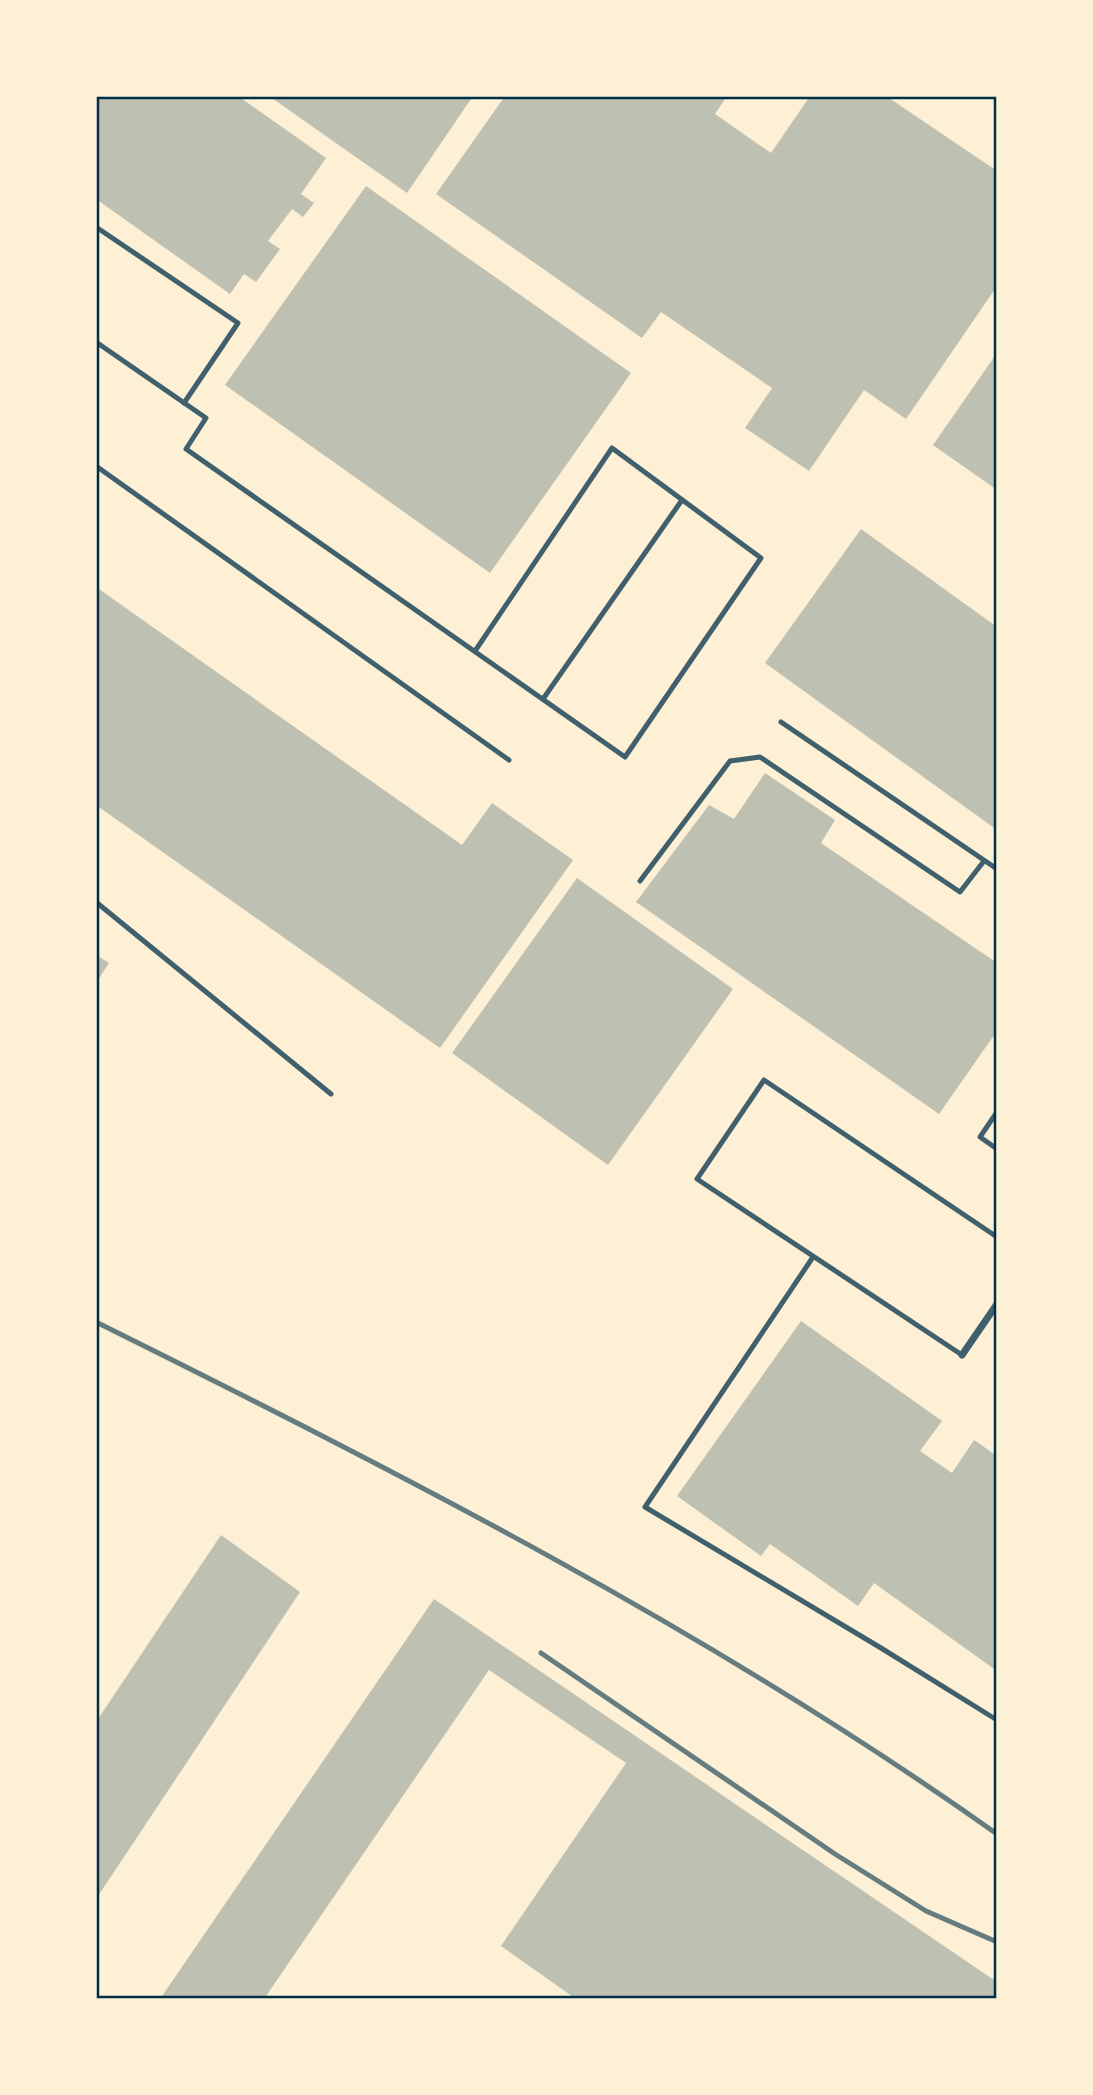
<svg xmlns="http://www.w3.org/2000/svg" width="1093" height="2095" viewBox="0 0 1093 2095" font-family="'PT Serif',serif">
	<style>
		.building { fill: #bec0b2 }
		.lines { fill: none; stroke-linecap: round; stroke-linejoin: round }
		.service { stroke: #3f606c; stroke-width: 5 }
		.minor { stroke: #3f606c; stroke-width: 7 }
		.rail { stroke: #657d81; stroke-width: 5 }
		.neatline { fill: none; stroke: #003049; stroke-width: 2.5 }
	</style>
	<rect width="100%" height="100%" fill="#fdf0d5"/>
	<!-- building -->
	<g class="building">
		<path d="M 96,96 L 238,96 L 326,158 L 301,194 L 314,203 L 303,217 L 292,209 L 268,241 L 280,249 L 256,282 L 244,274 L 230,294 L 96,199 Z"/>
		<path d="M 269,96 L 473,96 L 407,193 Z"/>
		<path d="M 505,96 L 727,96 L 715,114 L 771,153 L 810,96 L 886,96 L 997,171 L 997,286 L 906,419 L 864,390 L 809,471 L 745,428 L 772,388 L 661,312 L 642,338 L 436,194 Z"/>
		<path d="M 366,186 L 631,373 L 490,573 L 225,385 Z"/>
		<path d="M 997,353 L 997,490 L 933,445 Z"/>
		<path d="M 861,529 L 997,627 L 997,830 L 765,663 Z"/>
		<path d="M 96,587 L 462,845 L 492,803 L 573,860 L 440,1048 L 96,805 Z"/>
		<path d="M 765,773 L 835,820 L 821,843 L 997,963 L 997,1031 L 939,1114 L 636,902 L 709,805 L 734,819 Z"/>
		<path d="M 577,878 L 733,989 L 608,1165 L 452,1053 Z"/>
		<path d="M 96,955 L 109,963 L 96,983 Z"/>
		<path d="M 801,1321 L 942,1421 L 920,1451 L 952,1473 L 974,1440 L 997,1456 L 997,1671 L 874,1583 L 858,1606 L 770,1544 L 761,1556 L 677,1496 Z"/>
		<path d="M 221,1535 L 300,1592 L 96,1899 L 96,1722 Z"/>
		<path d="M 434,1599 L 997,1982 L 997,1999 L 576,1999 L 501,1946 L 626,1763 L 489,1670 L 264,1999 L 160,1999 Z"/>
	</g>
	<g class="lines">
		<!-- service -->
		<g class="service">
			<path d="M 96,227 L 238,323 L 184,403"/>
			<path d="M 96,342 L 206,418 L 186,449 L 625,757 L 761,558 L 612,448 L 475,651"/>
			<path d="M 96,466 L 509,760"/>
			<path d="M 543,699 L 682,500"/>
			<path d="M 781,722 L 997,869"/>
			<path d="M 640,881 L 730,761 L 760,757 L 960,892 L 984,861"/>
			<path d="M 96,902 L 331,1094"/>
			<path d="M 997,1112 L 980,1137 L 997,1149"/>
			<path d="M 813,1257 L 645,1507 L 881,1648 L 997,1720"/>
			<path d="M 962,1355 L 697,1179 L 764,1080 L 997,1237"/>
		</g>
		<!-- minor -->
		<path class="minor" d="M 962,1355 L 997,1304"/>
		<!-- rail -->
		<g class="rail">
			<path d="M 96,1322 C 406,1476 714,1633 997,1834"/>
			<path d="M 541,1653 L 835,1854 L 926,1911 L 997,1942"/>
		</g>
	</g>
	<!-- border -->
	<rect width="1093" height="2095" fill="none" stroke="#fdf0d5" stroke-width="196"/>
	<rect x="98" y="98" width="897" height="1899" class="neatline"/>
</svg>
